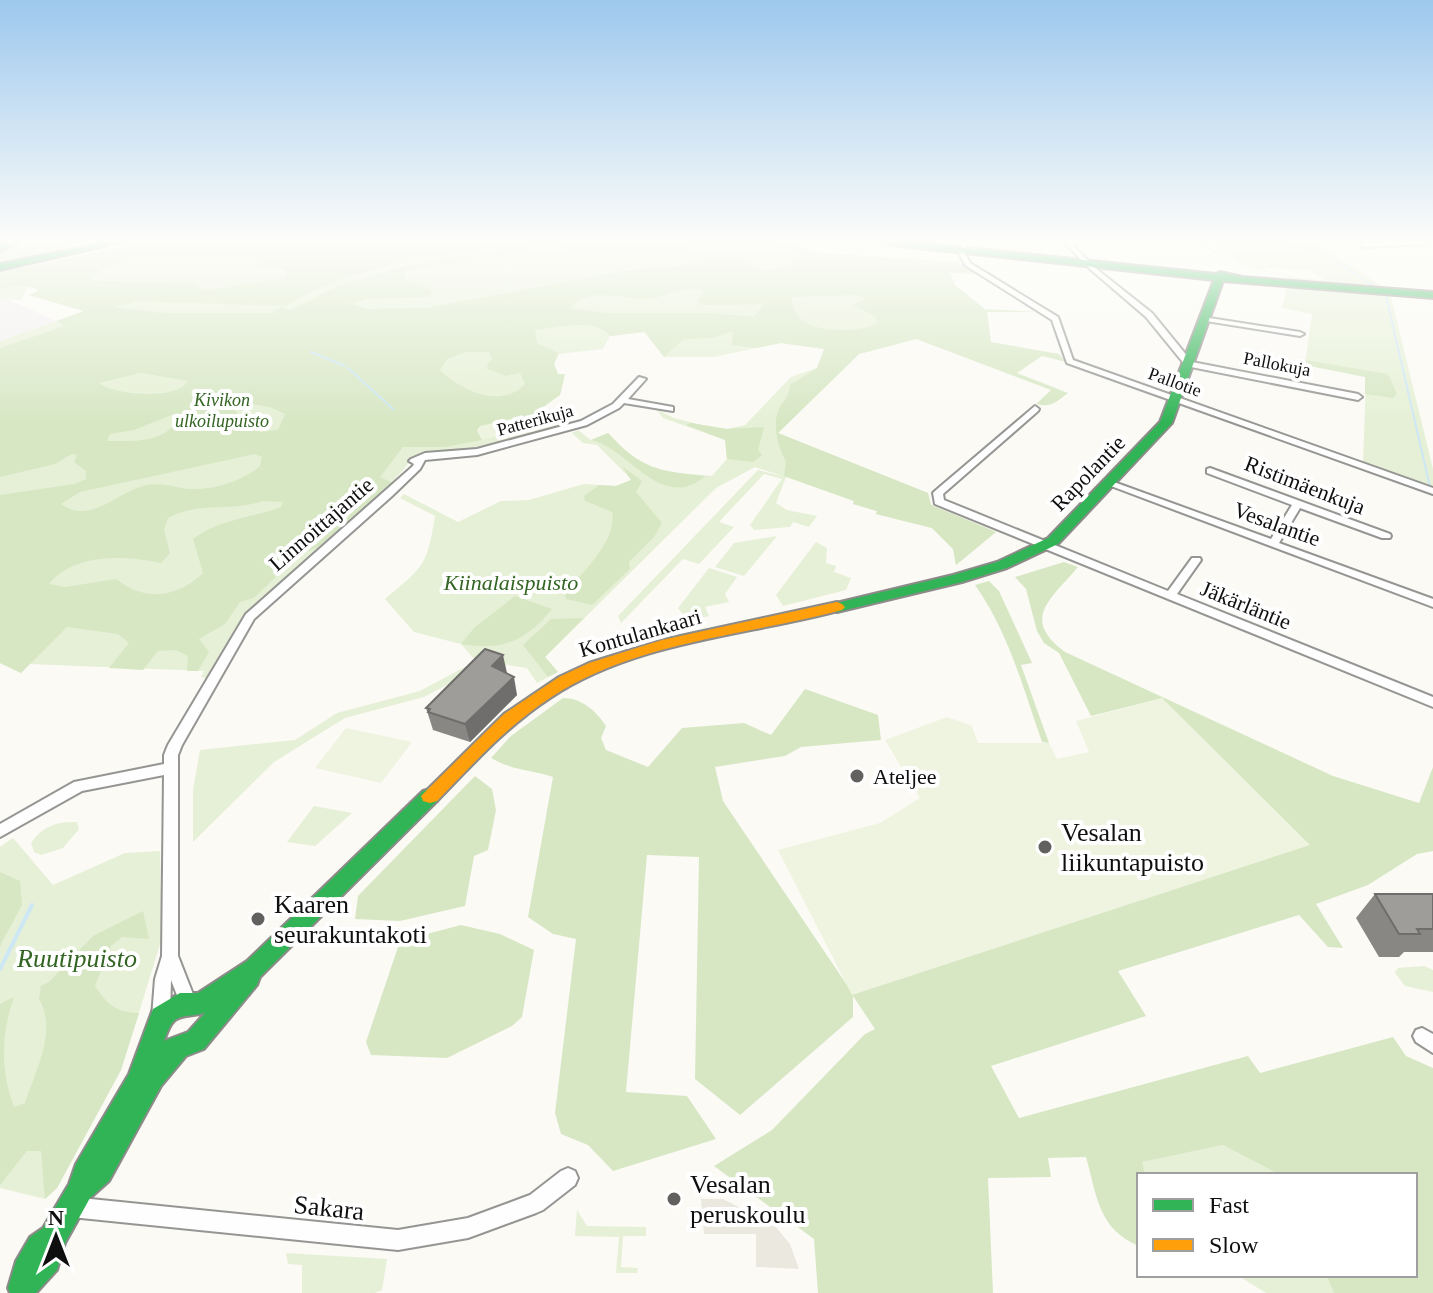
<svg xmlns="http://www.w3.org/2000/svg" width="1433" height="1293" viewBox="0 0 1433 1293" font-family="Georgia,serif">
	<style>
		.industrial { fill: #f3eef1 }
		.green { fill: #e6f0d6 }
		.forest { fill: #d7e7c4; fill-rule: evenodd }
		.pitch { fill: #eff4e0 }
		.plaza { fill: #ebe8e0 }
		.lines { fill: none; stroke-linecap: round; stroke-linejoin: round }
		.stream-far1 { stroke: #cde7f4; stroke-width: 2 }
		.stream { stroke: #cde7f4; stroke-width: 4 }
		.street-casing { stroke: #959593; stroke-width: 4 }
		.fast-casing { stroke: #8c8b89; stroke-width: 4 }
		.slow-casing { stroke: #8c8b89; stroke-width: 4 }
		.street { fill: #fefefe; fill-rule: evenodd }
		.fast { fill: #30b455; fill-rule: evenodd }
		.slow { fill: #ff9f0a; fill-rule: evenodd }
		.wall { fill: #898784 }
		.shaded-wall { fill: #6f6e6c }
		.building { fill: #9f9d9a; stroke: #6f6e6c; stroke-width: 2 }
		.poi-dot { fill: #626160; stroke: #fff; stroke-width: 3 }
		.labels { text-anchor: middle; dominant-baseline: central; stroke-width: 8; stroke-linejoin: round; paint-order: stroke }
		.far-street-label { font-size: 18px; fill: #0f0f0f; stroke: #fff }
		.far-park-label { font-size: 18px; font-style: italic; fill: #326422; stroke: #fff }
		.street-label { font-size: 22px; fill: #0f0f0f; stroke: #fff }
		.park-label { font-size: 22px; font-style: italic; fill: #326422; stroke: #fff }
		.poi-label { font-size: 22px; fill: #0f0f0f; stroke: #fff; text-anchor: start }
		.near-poi-label { font-size: 26px; fill: #0f0f0f; stroke: #fff; text-anchor: start }
		.near-park-label { font-size: 26px; font-style: italic; fill: #326422; stroke: #fff }
		.near-street-label { font-size: 26px; fill: #0f0f0f; stroke: #fff }
	</style>
	<rect width="100%" height="100%" fill="#fbfaf5"/>
	<!-- industrial -->
	<path class="industrial" d="M 4,298 L 57,321 L 0,341 L 0,299 Z"/>
	<!-- green -->
	<g class="green">
		<path d="M 146,242 L 755,242 L 794,245 L 820,253 L 916,339 L 859,354 L 778,433 L 928,493 L 931,505 L 996,532 L 956,565 L 953,549 L 932,528 L 876,514 L 877,511 L 853,504 L 854,501 L 786,477 L 776,503 L 787,510 L 817,516 L 809,527 L 793,522 L 790,527 L 754,530 L 750,525 L 782,479 L 764,474 L 719,522 L 734,527 L 699,564 L 683,559 L 621,623 L 618,616 L 758,470 L 785,477 L 755,467 L 716,488 L 545,657 L 558,672 L 537,683 L 527,668 L 490,662 L 424,697 L 345,718 L 274,762 L 193,842 L 193,790 L 200,750 L 295,740 L 337,713 L 420,691 L 476,661 L 461,644 L 414,632 L 385,599 C 423,567 427,567 435,516 L 400,498 L 404,494 L 458,522 L 501,501 L 529,500 L 584,484 L 616,486 L 632,480 L 597,445 L 583,443 L 572,433 L 578,430 L 591,440 L 608,433 C 645,474 660,471 712,476 L 727,459 L 725,440 L 663,418 L 656,409 L 674,418 L 702,425 L 727,429 L 745,425 L 791,377 L 817,368 L 825,349 L 781,343 L 714,357 L 664,357 L 644,332 L 610,336 L 603,349 L 559,354 L 554,364 L 558,374 L 565,374 L 560,395 L 539,410 L 563,428 L 474,451 L 413,458 C 368,515 306,555 256,607 C 236,628 221,653 206,678 L 201,677 L 204,671 L 29,664 L 21,673 L 0,663 L 0,341 L 84,311 L 29,295 L 39,290 L 28,286 L 21,300 L 0,299 L 0,272 Z"/>
		<path d="M 1206,242 L 1315,242 L 1386,289 L 1312,283 L 1275,274 L 1325,281 L 1311,271 L 1262,267 L 1269,272 C 1237,269 1232,254 1206,242 Z"/>
		<path d="M 1287,286 L 1400,295 L 1391,297 L 1433,469 L 1433,488 L 1363,464 L 1366,377 L 1305,365 L 1312,314 L 1282,308 Z"/>
		<path d="M 777,536 L 744,576 L 715,567 L 734,543 Z"/>
		<path d="M 816,542 L 827,548 L 826,563 L 836,566 L 834,572 L 851,578 L 846,590 L 783,606 L 776,595 Z"/>
		<path d="M 709,568 L 737,577 L 725,594 L 729,602 L 705,607 L 709,616 L 688,621 L 678,608 Z"/>
		<path d="M 314,806 L 352,813 L 315,846 L 287,842 Z"/>
		<path d="M 77,822 L 79,829 L 63,848 L 41,855 L 34,852 L 31,843 C 42,826 58,821 77,822 Z"/>
		<path d="M 13,838 L 53,885 L 125,853 L 160,851 L 162,938 L 145,993 L 121,1070 L 57,1188 L 45,1199 L 0,1188 L 0,847 Z"/>
		<path d="M 1424,966 L 1433,970 L 1433,992 L 1405,986 L 1395,973 L 1398,968 Z"/>
		<path d="M 1223,1145 L 1280,1175 L 1145,1175 L 1141,1162 Z"/>
		<path d="M 577,1210 L 587,1226 L 646,1227 L 646,1236 L 623,1236 L 621,1267 L 638,1268 L 637,1273 L 616,1273 L 619,1237 L 575,1236 Z"/>
		<path d="M 286,1253 L 387,1259 L 382,1290 L 375,1293 L 302,1293 L 302,1265 L 288,1264 Z"/>
		<path d="M 1237,1275 L 1326,1275 L 1334,1293 L 1266,1293 Z"/>
	</g>
	<!-- forest -->
	<g class="forest">
		<path d="M 30,242 L 86,242 L 0,263 L 0,253 Z"/>
		<path d="M 146,242 L 735,242 L 669,250 L 590,252 L 543,244 L 486,260 L 406,270 L 404,279 L 433,290 L 429,297 L 366,299 L 351,304 L 368,309 L 426,308 L 624,271 L 675,266 L 721,255 L 735,256 L 765,271 L 786,267 L 800,254 L 793,248 L 741,242 L 794,245 L 820,253 L 957,262 L 976,274 L 950,273 L 955,285 L 985,309 L 1040,312 L 987,312 L 991,342 L 1059,354 L 1066,362 L 1042,356 L 1017,373 L 1068,393 C 1056,402 1051,408 1036,404 L 1051,390 L 916,339 L 859,354 L 778,433 L 928,493 L 931,505 L 996,532 L 956,565 L 953,549 L 932,528 L 876,514 L 877,511 L 853,504 L 854,501 L 784,476 L 786,461 C 779,450 773,428 777,415 C 780,401 788,403 790,385 L 817,368 L 824,349 L 781,343 L 756,348 L 732,345 L 733,331 L 712,338 L 684,339 L 664,357 L 645,332 L 610,336 C 595,317 557,328 535,330 L 537,343 L 558,353 L 554,364 L 558,374 L 565,374 L 560,395 L 539,410 L 558,425 L 529,428 L 523,419 L 477,431 L 482,440 L 445,447 L 403,447 L 380,477 L 393,483 L 326,543 L 296,557 L 254,598 L 240,602 L 225,624 L 199,639 L 209,652 L 198,671 L 187,671 L 188,656 L 176,650 L 158,651 L 143,670 L 109,668 L 129,643 L 118,634 L 67,627 L 21,673 L 0,663 L 0,495 L 75,484 L 86,479 L 86,471 L 74,462 L 77,455 L 72,454 L 55,464 L 0,477 L 0,348 L 65,326 L 57,321 L 84,311 L 29,295 L 39,290 C 23,284 16,285 0,290 L 0,272 ZM 491,249 L 496,251 L 415,264 L 339,285 L 291,310 L 282,308 C 344,269 420,258 491,249 ZM 182,256 L 249,256 L 258,261 L 251,268 L 276,266 L 288,273 L 285,278 L 205,291 L 191,283 L 89,281 C 105,259 156,258 182,256 ZM 686,289 L 701,289 L 704,293 L 696,302 L 702,305 L 764,304 L 754,317 L 710,313 L 605,313 L 571,308 C 585,287 622,298 643,299 C 656,300 673,291 686,289 ZM 858,295 L 865,299 L 853,305 L 876,317 L 877,323 C 860,333 810,334 797,315 C 794,311 793,302 791,297 ZM 136,301 L 282,306 L 272,313 L 165,313 L 114,307 ZM 466,352 L 489,352 L 492,359 L 487,364 L 488,369 L 506,376 L 520,373 L 525,384 C 500,410 461,390 440,370 L 447,359 ZM 141,373 L 188,381 C 176,401 114,395 99,383 ZM 244,403 L 270,407 L 285,414 L 278,430 L 260,432 L 254,422 L 239,416 L 235,410 L 236,405 ZM 177,413 L 181,415 C 166,444 135,441 107,441 L 110,434 L 134,430 ZM 255,454 L 262,457 L 260,466 C 243,481 214,490 191,489 C 176,488 162,482 147,485 C 119,490 91,526 61,504 L 80,492 ZM 263,501 L 283,502 L 281,507 C 252,518 218,519 193,539 L 203,573 C 177,598 145,602 116,579 L 65,587 L 49,584 C 74,553 125,555 161,563 L 170,553 L 164,530 L 168,518 C 203,500 227,513 263,501 Z"/>
		<path d="M 1306,360 L 1388,374 L 1397,394 L 1393,398 L 1365,394 L 1365,377 L 1305,365 Z"/>
		<path d="M 691,423 L 727,429 L 764,427 L 758,450 L 762,455 L 753,462 L 727,459 L 725,440 L 686,425 Z"/>
		<path d="M 608,433 C 641,469 658,471 705,476 C 662,514 628,447 591,440 Z"/>
		<path d="M 622,466 L 642,481 L 636,492 L 662,523 L 654,537 L 629,562 L 630,569 L 592,605 L 566,599 L 565,593 C 582,573 618,540 612,512 L 585,501 L 584,496 L 599,485 L 616,486 L 631,480 Z"/>
		<path d="M 1064,562 L 1078,567 C 1051,599 1020,619 1065,652 L 1333,776 L 1419,803 L 1433,767 L 1433,851 L 1417,854 L 1368,885 L 1316,904 L 1343,948 L 1328,947 L 1299,915 L 1118,971 L 1146,1016 L 991,1066 L 1019,1118 L 1248,1056 L 1260,1073 L 1393,1037 L 1406,1056 L 1433,1068 L 1433,1293 L 1334,1293 L 1326,1275 L 1415,1275 L 1415,1175 L 1280,1175 L 1223,1145 L 1142,1162 L 1145,1175 L 1139,1175 L 1139,1246 C 1098,1229 1097,1196 1086,1157 L 1048,1158 L 1051,1177 L 988,1178 L 993,1293 L 818,1293 L 814,1239 L 714,1166 L 772,1130 L 865,1034 L 875,1029 L 853,996 L 853,1017 L 740,1115 L 695,1079 L 699,857 L 647,855 L 626,1092 L 687,1096 L 716,1139 L 613,1171 L 588,1145 L 561,1134 L 555,1113 L 576,939 L 553,934 L 528,917 L 553,777 C 529,769 514,771 491,758 L 511,736 L 563,698 C 582,698 596,711 606,726 L 601,738 L 606,750 L 648,767 L 682,728 L 744,723 L 771,735 L 805,689 L 878,715 L 881,740 L 801,747 L 785,756 L 715,767 L 723,801 L 853,994 L 1163,698 L 1091,716 L 1059,653 L 1044,643 L 1037,631 L 1026,589 L 1015,577 Z"/>
		<path d="M 989,581 L 999,591 L 1032,663 L 1021,665 L 1049,743 L 1042,742 C 1023,688 1009,633 975,585 Z"/>
		<path d="M 515,596 L 552,609 C 526,641 502,651 461,644 L 474,628 Z"/>
		<path d="M 584,618 L 545,657 L 558,672 L 548,677 L 523,645 L 551,619 Z"/>
		<path d="M 475,776 L 492,789 L 496,810 L 488,850 L 474,856 L 465,906 L 400,921 L 355,919 L 358,896 Z"/>
		<path d="M 0,872 L 20,881 L 22,905 L 0,946 Z"/>
		<path d="M 143,911 L 149,939 L 122,937 L 111,946 L 95,986 C 107,1004 116,1013 139,1013 L 121,1070 L 57,1188 L 45,1199 L 41,1151 L 27,1151 L 0,1185 L 0,1004 L 14,997 C 1,1035 0,1069 14,1107 L 25,1103 C 35,1072 58,1030 39,999 L 41,986 L 49,982 L 93,936 Z"/>
		<path d="M 461,925 L 500,934 L 534,950 L 522,1017 L 512,1026 L 447,1058 L 371,1055 L 366,1042 L 400,941 Z"/>
	</g>
	<!-- pitch -->
	<g class="pitch">
		<path d="M 516,418 L 523,419 L 529,428 L 482,440 L 477,430 L 480,426 Z"/>
		<path d="M 1162,698 L 1310,845 L 852,995 L 778,850 L 880,823 L 920,798 L 885,740 L 947,717 L 972,726 L 978,743 L 1049,743 L 1057,759 L 1089,752 L 1076,721 Z"/>
		<path d="M 346,728 L 412,742 L 381,783 L 315,768 Z"/>
	</g>
	<!-- plaza -->
	<path class="plaza" d="M 701,1199 L 723,1199 L 775,1226 L 790,1244 L 799,1269 L 756,1267 L 756,1234 L 704,1234 Z"/>
	<g class="lines">
		<!-- stream-far1 -->
		<g class="stream-far1">
			<path d="M 1199,242 L 1217,254"/>
			<path d="M 1257,242 L 1313,248"/>
			<path d="M 1305,242 L 1377,288"/>
			<path d="M 1386,296 L 1430,487"/>
			<path d="M 311,352 L 345,366"/>
			<path d="M 348,368 L 393,409"/>
		</g>
		<!-- stream -->
		<path class="stream" d="M 0,969 L 32,905"/>
		<!-- street casing -->
		<g class="street-casing">
			<g id="street">
				<path d="M 961,242 L 967,242 L 965,253 L 970,263 L 1058,317 L 1073,360 L 1433,488 L 1433,494 L 1067,363 L 1052,320 L 965,265 L 959,253 Z"/>
				<path d="M 1064,242 L 1070,242 L 1094,267 L 1152,313 L 1192,362 L 1358,394 L 1362,397 L 1358,400 L 1186,366 L 1146,317 L 1090,269 Z"/>
				<path d="M 1390,242 L 1428,242 L 1425,244 L 1364,247 L 1361,245 L 1364,243 Z"/>
				<path d="M 1203,317 L 1300,332 L 1304,334 L 1300,336 L 1206,321 L 1203,321 Z"/>
				<path d="M 639,377 L 646,379 L 628,399 L 673,407 L 673,411 L 624,403 L 619,408 L 587,425 L 477,455 L 425,460 L 420,469 L 392,496 L 254,619 L 182,745 L 178,755 L 178,956 L 196,1002 L 194,1008 L 188,1010 L 182,1008 L 171,980 L 170,1017 L 167,1023 L 161,1025 L 155,1023 L 152,1017 L 155,979 L 162,956 L 164,775 L 82,791 L 0,837 L 0,824 L 74,782 L 164,764 L 164,755 L 168,745 L 246,614 L 413,466 L 414,464 L 409,461 L 411,459 L 425,453 L 477,449 L 581,421 L 613,404 Z"/>
				<path d="M 1035,406 L 1039,409 L 1038,411 L 943,494 L 944,500 L 1168,591 L 1192,558 L 1200,558 L 1201,560 L 1177,594 L 1433,697 L 1433,707 L 935,504 L 933,493 L 935,491 Z"/>
				<path d="M 1210,468 L 1390,534 L 1391,536 L 1390,538 L 1382,538 L 1300,508 L 1279,543 L 1433,599 L 1433,607 L 1103,483 L 1108,480 L 1111,481 L 1271,539 L 1292,505 L 1207,473 L 1207,469 Z"/>
				<path d="M 1422,1028 L 1433,1034 L 1433,1053 L 1416,1042 L 1413,1036 L 1416,1030 Z"/>
				<path d="M 568,1168 L 575,1171 L 578,1178 L 575,1185 L 543,1210 L 536,1213 L 468,1238 L 398,1250 L 71,1217 L 64,1214 L 61,1207 L 64,1200 L 71,1197 L 398,1230 L 468,1218 L 530,1195 L 561,1171 Z"/>
			</g>
		</g>
		<!-- fast casing -->
		<g class="fast-casing">
			<g id="fast">
				<path d="M 9,242 L 21,242 L 0,251 L 0,245 Z"/>
				<path d="M 107,242 L 122,242 L 0,270 L 0,264 Z"/>
				<path d="M 886,242 L 912,242 L 1216,274 L 1220,272 L 1243,277 L 1433,292 L 1433,298 L 1223,281 L 1172,423 L 1058,544 L 1007,568 L 962,582 L 837,612 L 832,610 L 829,607 L 832,604 L 953,575 L 997,562 L 1048,538 L 1160,422 L 1214,280 L 890,245 Z"/>
				<path d="M 430,789 L 437,791 L 439,796 L 437,801 L 260,977 L 257,985 L 204,1049 L 186,1056 L 161,1086 L 109,1181 L 90,1198 L 65,1243 L 57,1270 L 36,1293 L 10,1293 L 8,1288 L 16,1261 L 30,1237 L 43,1228 L 69,1184 L 76,1164 L 129,1074 L 153,1009 L 180,993 L 198,993 L 247,961 L 423,791 ZM 205,1013 L 188,1032 L 164,1041 C 174,1011 179,1019 205,1013 Z"/>
			</g>
		</g>
		<!-- slow casing -->
		<g class="slow-casing">
			<path id="slow" d="M 837,602 L 842,604 L 845,607 L 842,610 C 745,636 635,641 550,698 C 507,726 472,765 437,801 L 430,803 L 423,801 L 421,796 L 504,714 L 559,677 L 589,663 L 662,640 Z"/>
		</g>
		<!-- street -->
		<use href="#street" class="street"/>
		<!-- fast -->
		<use href="#fast" class="fast"/>
		<!-- slow -->
		<use href="#slow" class="slow"/>
	</g>
	<!-- wall -->
	<g class="wall">
		<path d="M 506,673 L 517,695 L 470,742 L 433,730 L 426,708 L 507,673 Z"/>
		<path d="M 1375,894 L 1433,894 L 1433,952 L 1404,952 L 1399,957 L 1379,957 L 1356,918 Z"/>
	</g>
	<!-- shaded-wall -->
	<g class="shaded-wall">
		<path d="M 503,655 L 507,673 L 496,684 L 492,666 Z"/>
		<path d="M 514,677 L 517,695 L 470,742 L 465,724 Z"/>
	</g>
	<!-- building -->
	<g class="building">
		<path d="M 485,649 L 503,655 L 492,666 L 514,677 L 465,724 L 428,712 L 430,709 L 426,708 Z"/>
		<path d="M 1375,894 L 1433,894 L 1433,929 L 1417,929 L 1420,934 L 1399,934 Z"/>
	</g>
	<!-- sky -->
	<linearGradient id="sky" x2="0" y2="1"><stop stop-color="#9dc8ed"/><stop offset="0.57" stop-color="#fdfdfa"/><stop offset="1" stop-color="#fdfdfa" stop-opacity="0"/></linearGradient>
	<rect width="1433" height="423" fill="url(#sky)"/>
	<!-- markers -->
	<g class="poi-dot">
		<circle cx="857" cy="776" r="8"/>
		<circle cx="1045" cy="847" r="8"/>
		<circle cx="258" cy="919" r="8"/>
		<circle cx="674" cy="1199" r="8"/>
	</g>
	<g class="labels">
		<!-- far-street labels -->
		<g class="far-street-label">
			<text transform="translate(1277 364) rotate(11)">Pallokuja</text>
			<text transform="translate(1175 382) rotate(20)">Pallotie</text>
			<text transform="translate(535 420) rotate(-15)">Patterikuja</text>
		</g>
		<!-- far-park labels -->
		<g class="far-park-label">
			<text x="222" y="400">Kivikon<tspan x="222" dy="21">ulkoilupuisto</tspan></text>
		</g>
		<!-- street labels -->
		<g class="street-label">
			<text transform="translate(1088 473) rotate(-46)">Rapolantie</text>
			<text transform="translate(1305 485) rotate(21)">Ristimäenkuja</text>
			<text transform="translate(321 524) rotate(-41)">Linnoittajantie</text>
			<text transform="translate(1277 524) rotate(20)">Vesalantie</text>
			<text transform="translate(1246 605) rotate(22)">Jäkärläntie</text>
			<text transform="translate(640 633) rotate(-16)">Kontulankaari</text>
		</g>
		<!-- park labels -->
		<g class="park-label">
			<text x="511" y="582">Kiinalaispuisto</text>
		</g>
		<!-- poi labels -->
		<g class="poi-label">
			<text x="873" y="776">Ateljee</text>
		</g>
		<!-- near-poi labels -->
		<g class="near-poi-label">
			<text x="1061" y="832">Vesalan<tspan x="1061" dy="30">liikuntapuisto</tspan></text>
			<text x="274" y="904">Kaaren<tspan x="274" dy="30">seurakuntakoti</tspan></text>
			<text x="690" y="1184">Vesalan<tspan x="690" dy="30">peruskoulu</tspan></text>
		</g>
		<!-- near-park labels -->
		<g class="near-park-label">
			<text x="77" y="958">Ruutipuisto</text>
		</g>
		<!-- near-street labels -->
		<g class="near-street-label">
			<text transform="translate(329 1208) rotate(6)">Sakara</text>
		</g>
	</g>
	<!-- legend -->
	<rect x="1137" y="1173" width="280" height="104" fill="#ffffff" stroke="#9f9f9f" stroke-width="2"/>
	<rect x="1153" y="1199" width="40" height="12" fill="#30b455" stroke="#9f9f9f" stroke-width="2"/>
	<text x="1209" y="1213" font-size="24" fill="#0f0f0f">Fast</text>
	<rect x="1153" y="1239" width="40" height="12" fill="#ff9f0a" stroke="#9f9f9f" stroke-width="2"/>
	<text x="1209" y="1253" font-size="24" fill="#0f0f0f">Slow</text>
	<!-- north arrow -->
	<g transform="translate(56 1237)" stroke="#ffffff" stroke-width="6" paint-order="stroke">
	<path d="M0-6L14 30L0 20L-14 30Z" fill="#0f0f0f"/>
	<text y="-12" font-size="22" font-weight="bold" text-anchor="middle" fill="#0f0f0f">N</text>
	</g>
</svg>
